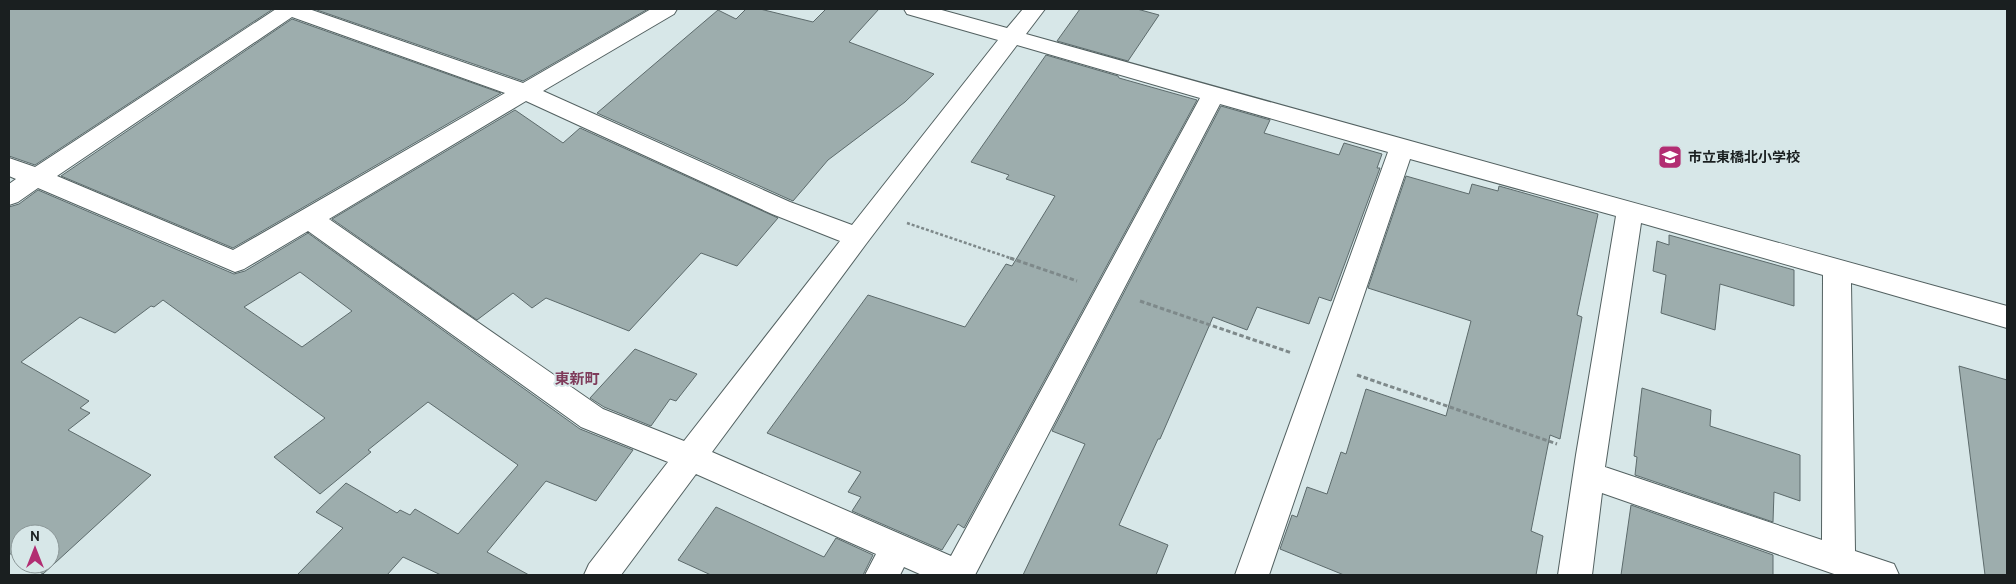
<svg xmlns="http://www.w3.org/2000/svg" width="2016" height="584" viewBox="0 0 2016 584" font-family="Cabin,'Noto Sans JP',sans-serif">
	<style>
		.building { fill: #9dadad; stroke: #5d6b6c; fill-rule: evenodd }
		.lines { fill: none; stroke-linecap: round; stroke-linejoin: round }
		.minor-casing { stroke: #536161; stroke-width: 2 }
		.path-far1 { stroke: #7e898a; stroke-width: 2.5; stroke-dasharray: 3 2; stroke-linecap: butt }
		.path { stroke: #7e898a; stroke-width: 3; stroke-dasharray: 4.5 2.5; stroke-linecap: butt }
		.minor { fill: #fff; fill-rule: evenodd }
		.labels { text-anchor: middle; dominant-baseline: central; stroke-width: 4; stroke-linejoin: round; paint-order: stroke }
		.poi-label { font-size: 14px; font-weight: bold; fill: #1a1f20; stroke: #d7e7e8; text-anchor: start }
		.neighbourhood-label { font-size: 15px; font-weight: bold; fill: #7e3b5a; stroke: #d7e7e8 }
	</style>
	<rect width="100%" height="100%" fill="#d7e7e8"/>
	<!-- building -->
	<g class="building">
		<path d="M 9,9 L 273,9 L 35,165 L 9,156 Z"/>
		<path d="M 314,9 L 648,9 L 523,81 Z"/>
		<path d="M 746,9 L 760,9 L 813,22 L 826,9 L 879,9 L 849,42 L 934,74 L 905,102 L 828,160 L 793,201 L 597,113 L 718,10 L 736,19 Z"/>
		<path d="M 1080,9 L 1137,9 L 1159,15 L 1128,61 L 1057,41 Z"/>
		<path d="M 292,19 L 501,93 L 233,248 L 61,176 Z"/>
		<path d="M 1046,55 L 1118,76 L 1119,78 L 1197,100 L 964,528 L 958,524 L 942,550 L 852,511 L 861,497 L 848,492 L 861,472 L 767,433 L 868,295 L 965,327 L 1006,264 L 1012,266 L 1055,196 L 1006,179 L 1009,175 L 971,162 Z"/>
		<path d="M 1221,106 L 1270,120 L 1264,133 L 1339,155 L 1344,143 L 1382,154 L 1377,168 L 1380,168 L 1331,301 L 1319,297 L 1309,324 L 1257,307 L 1247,330 L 1213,317 L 1160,439 L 1158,439 L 1119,525 L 1168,545 L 1156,575 L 1023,575 L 1085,444 L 1052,431 Z"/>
		<path d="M 515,110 L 563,143 L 580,128 L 778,218 L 737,266 L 701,253 L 629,331 L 546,298 L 532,308 L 513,293 L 477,320 L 332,219 Z"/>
		<path d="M 1406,176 L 1469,194 L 1472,184 L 1498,191 L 1499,186 L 1598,214 L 1577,315 L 1582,317 L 1560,439 L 1550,435 L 1531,531 L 1543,536 L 1536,575 L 1344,575 L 1280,549 L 1292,515 L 1297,517 L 1307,487 L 1327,494 L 1341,452 L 1346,454 L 1366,389 L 1446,416 L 1471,321 L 1368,288 Z"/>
		<path d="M 38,190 L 234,274 L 245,271 L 308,233 L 580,429 L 633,450 L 596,501 L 546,481 L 487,552 L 529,575 L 441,575 L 403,557 L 387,575 L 297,575 L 343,528 L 316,512 L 346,483 L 397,513 L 400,510 L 410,515 L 415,509 L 458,534 L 518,465 L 428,402 L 368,450 L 371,452 L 320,494 L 274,457 L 325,418 L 163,300 L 154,307 L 151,306 L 115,333 L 80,317 L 21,362 L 89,401 L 80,408 L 90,413 L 68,430 L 151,475 L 43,574 L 27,564 L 50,564 L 50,534 L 20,534 L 20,560 L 9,553 L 9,207 L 19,204 ZM 300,272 L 352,311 L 302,347 L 244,307 Z"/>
		<path d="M 1669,235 L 1794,270 L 1794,306 L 1720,284 L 1715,330 L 1661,313 L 1666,275 L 1653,271 L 1657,241 L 1669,245 Z"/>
		<path d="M 635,349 L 697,374 L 676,401 L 670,399 L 651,426 L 604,407 L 590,398 Z"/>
		<path d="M 1959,366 L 2007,380 L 2007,575 L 1985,575 Z"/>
		<path d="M 1642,388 L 1711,410 L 1710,426 L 1800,455 L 1800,501 L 1774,492 L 1773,522 L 1635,475 L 1637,457 L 1634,456 Z"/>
		<path d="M 1631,505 L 1773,555 L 1773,575 L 1621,575 Z"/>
		<path d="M 716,507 L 824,557 L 836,538 L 873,555 L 863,575 L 711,575 L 678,560 Z"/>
	</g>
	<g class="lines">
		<!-- minor casing -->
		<g class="minor-casing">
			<path id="minor" d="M 276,9 L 309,9 L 523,83 L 651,9 L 677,9 L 674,14 L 543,91 L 790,202 L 852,225 L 998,40 L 907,14 L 904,9 L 938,9 L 1007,28 L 1023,9 L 1045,9 L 1026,34 C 1354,126 1679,215 2007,306 L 2007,328 L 1851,283 L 1855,551 L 1894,564 L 1899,575 L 1837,575 L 1602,493 L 1592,575 L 1558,575 L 1576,455 L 1616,216 L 1410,159 L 1269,575 L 1235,575 L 1388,152 L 1220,104 L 975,575 L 922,575 L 904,567 L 900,575 L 865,575 L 876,554 L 696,474 L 621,575 L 584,575 L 589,564 L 668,462 L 581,427 L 308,231 L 244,269 L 235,272 L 38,188 L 18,202 L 9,205 L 9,184 L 16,179 L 9,176 L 9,158 L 35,167 ZM 292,17 L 505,93 L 233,250 L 57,176 ZM 1017,45 L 1200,98 L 951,556 L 712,452 L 866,244 ZM 526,101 L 772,214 L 840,241 L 684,441 L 603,409 L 329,219 ZM 1641,223 L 1823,275 L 1822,540 L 1605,467 Z"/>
		</g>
		<!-- path-far1 -->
		<path class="path-far1" d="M 907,223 L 1013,259"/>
		<!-- path -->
		<g class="path">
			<path d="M 1010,258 L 1077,281"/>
			<path d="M 1140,301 L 1292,353"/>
			<path d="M 1357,375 L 1557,444"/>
		</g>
		<!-- minor -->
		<use href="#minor" class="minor"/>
	</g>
	<!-- icons -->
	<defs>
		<g id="school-square" transform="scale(1.25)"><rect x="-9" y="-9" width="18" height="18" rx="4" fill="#b22d72" stroke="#d7e7e8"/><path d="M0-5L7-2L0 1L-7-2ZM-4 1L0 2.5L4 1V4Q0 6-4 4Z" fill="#fff"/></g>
	</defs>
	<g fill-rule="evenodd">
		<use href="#school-square" x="1670" y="157"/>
	</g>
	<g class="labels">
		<!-- poi labels -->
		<g class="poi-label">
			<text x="1688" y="157">市立東橋北小学校</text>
		</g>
		<!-- neighbourhood labels -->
		<g class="neighbourhood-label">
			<text x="577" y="379">東新町</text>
		</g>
	</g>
	<!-- border -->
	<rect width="2016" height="584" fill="none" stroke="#1a1f20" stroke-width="20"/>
	<!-- north arrow -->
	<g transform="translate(35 549)"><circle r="24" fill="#d7e7e8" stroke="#8b9798"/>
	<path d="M0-4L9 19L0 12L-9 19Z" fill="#b22d72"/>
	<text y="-8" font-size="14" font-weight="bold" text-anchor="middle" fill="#1a1f20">N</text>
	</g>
</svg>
